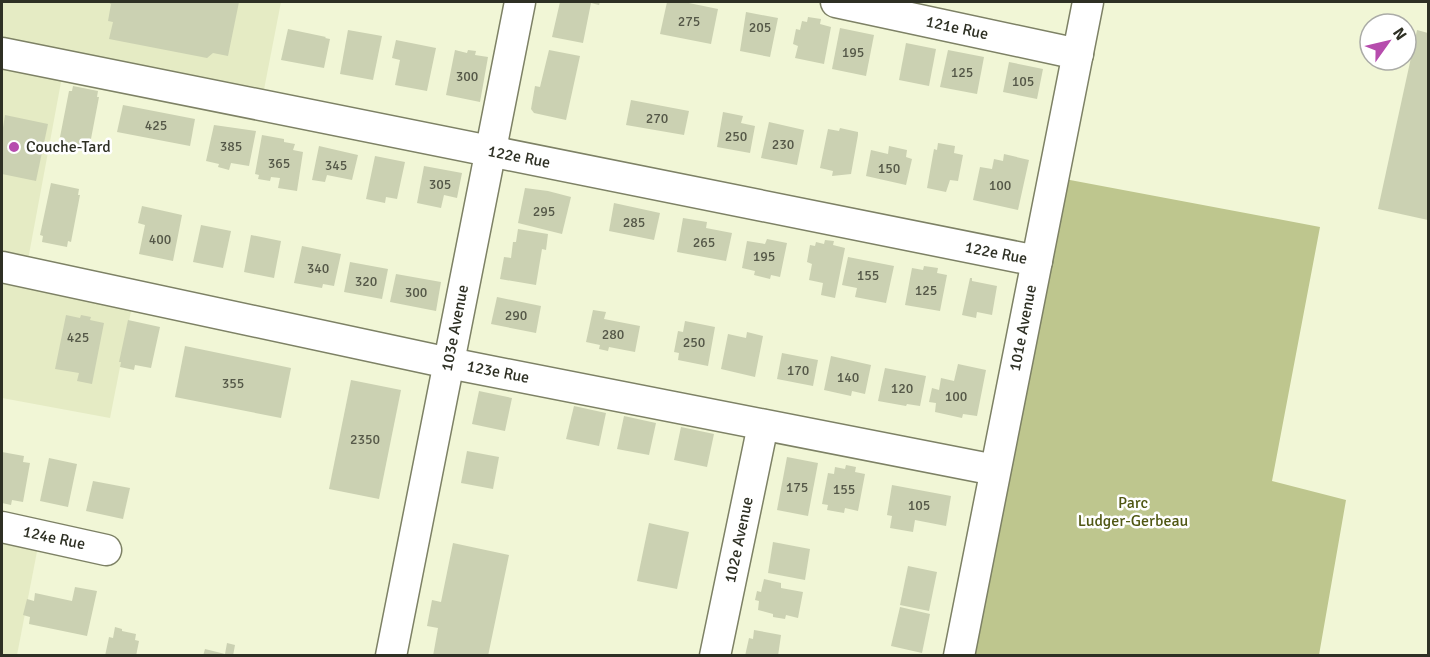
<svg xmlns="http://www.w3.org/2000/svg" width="1430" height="657" viewBox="0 0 1430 657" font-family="Signika,sans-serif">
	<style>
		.built { fill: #e5ebc4 }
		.green { fill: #bec68e }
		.building { fill: #cbd1b2 }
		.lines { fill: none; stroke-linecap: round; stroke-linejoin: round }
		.minor-casing { stroke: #7d8165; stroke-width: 33 }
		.minor { stroke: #fff; stroke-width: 30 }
		.poi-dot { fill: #b64cad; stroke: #fff; stroke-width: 2 }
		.labels { text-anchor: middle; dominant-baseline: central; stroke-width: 5; stroke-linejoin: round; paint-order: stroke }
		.number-label { font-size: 14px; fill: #555848 }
		.street-label { font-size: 16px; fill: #2e3024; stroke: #fff }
		.poi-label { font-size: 16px; fill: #2e3024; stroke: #fff; text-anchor: start }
		.park-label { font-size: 16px; fill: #505713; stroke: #fff }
	</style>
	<rect width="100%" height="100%" fill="#f1f6d6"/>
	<!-- built -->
	<g class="built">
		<path d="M 2,2 L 281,2 L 261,105 L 64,66 L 25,276 L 134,296 L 110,418 L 2,398 Z"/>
		<path d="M 2,527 L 40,536 L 17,655 L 2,656 Z"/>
	</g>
	<!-- green -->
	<path class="green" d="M 1054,177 L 1320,227 L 1272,481 L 1346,500 L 1319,655 L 959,656 Z"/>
	<!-- building -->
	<g class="building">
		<path d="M 108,2 L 239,2 L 228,56 L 213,53 L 207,58 L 109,39 L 113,22 L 108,21 L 111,4 Z"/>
		<path d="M 560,2 L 600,2 L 599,5 L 591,3 L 583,43 L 552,37 Z"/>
		<path d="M 667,2 L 684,2 L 718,9 L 711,44 L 660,34 Z"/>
		<path d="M 746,12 L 778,18 L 770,57 L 740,51 Z"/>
		<path d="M 808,17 L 821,19 L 820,24 L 831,27 L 824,64 L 795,58 L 798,46 L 793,44 L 796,29 L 800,30 L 802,21 L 807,22 Z"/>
		<path d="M 840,28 L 874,35 L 866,76 L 832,69 Z"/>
		<path d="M 288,29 L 326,37 L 325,38 L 330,39 L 324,68 L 281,60 Z"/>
		<path d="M 348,30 L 382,36 L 373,80 L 340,74 Z"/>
		<path d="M 1417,30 L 1428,33 L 1428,220 L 1378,209 Z"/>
		<path d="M 396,40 L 436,48 L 427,91 L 395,85 L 400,60 L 392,58 Z"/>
		<path d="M 906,43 L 936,49 L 929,86 L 899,80 Z"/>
		<path d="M 455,50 L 467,53 L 468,50 L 476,51 L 475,55 L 488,57 L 480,102 L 446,95 Z"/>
		<path d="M 549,50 L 580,56 L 566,120 L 534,113 L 531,109 L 535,86 L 540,87 Z"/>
		<path d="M 948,50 L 984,57 L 977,94 L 940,87 Z"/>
		<path d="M 1009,62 L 1043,69 L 1037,99 L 1003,92 Z"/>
		<path d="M 73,86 L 98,91 L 97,97 L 99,97 L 90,144 L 87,143 L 86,148 L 62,144 L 63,138 L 60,137 L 69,91 L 72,91 Z"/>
		<path d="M 631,100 L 689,111 L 684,135 L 626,125 Z"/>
		<path d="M 123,105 L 195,119 L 190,146 L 117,132 Z"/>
		<path d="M 723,112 L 743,116 L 741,123 L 755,126 L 750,153 L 717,147 Z"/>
		<path d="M 5,115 L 48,124 L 36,181 L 2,174 L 2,134 Z"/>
		<path d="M 769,122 L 804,130 L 797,165 L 761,158 Z"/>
		<path d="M 214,125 L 256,131 L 249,166 L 231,163 L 229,170 L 218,167 L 219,164 L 206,161 Z"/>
		<path d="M 840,128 L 858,132 L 858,135 L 851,174 L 832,176 L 833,171 L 820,168 L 828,129 L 839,131 Z"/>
		<path d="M 262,135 L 284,139 L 284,142 L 295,144 L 293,150 L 303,152 L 297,191 L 278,188 L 280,178 L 271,177 L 270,181 L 258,179 L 259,175 L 255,174 Z"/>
		<path d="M 938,143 L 955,146 L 954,153 L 963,155 L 958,181 L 950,180 L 946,192 L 927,188 L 934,149 L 937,150 Z"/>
		<path d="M 319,146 L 358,155 L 352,180 L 327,175 L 325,182 L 312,180 Z"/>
		<path d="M 889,146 L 907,150 L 906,157 L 912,159 L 906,185 L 866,176 L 871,150 L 888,154 Z"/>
		<path d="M 1004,154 L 1029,160 L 1018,210 L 973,200 L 980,167 L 992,169 L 994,159 L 1003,161 Z"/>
		<path d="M 375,156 L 405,162 L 397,199 L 386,197 L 385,203 L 366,199 Z"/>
		<path d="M 424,166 L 462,173 L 457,198 L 444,195 L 441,208 L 417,203 Z"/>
		<path d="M 51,183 L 79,189 L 78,195 L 80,195 L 71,242 L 68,241 L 67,247 L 42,242 L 43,236 L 40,235 Z"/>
		<path d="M 525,188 L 548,191 L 571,197 L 562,234 L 518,223 Z"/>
		<path d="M 614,203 L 660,213 L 654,240 L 609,231 Z"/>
		<path d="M 142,206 L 182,215 L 173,261 L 139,254 L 145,225 L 138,223 Z"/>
		<path d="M 683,218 L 707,222 L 706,228 L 732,233 L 726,261 L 677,252 Z"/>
		<path d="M 201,225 L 231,231 L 223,268 L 193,262 Z"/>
		<path d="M 518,229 L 548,234 L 546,250 L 542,249 L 536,285 L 500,279 L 504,257 L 511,258 L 513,242 L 516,242 Z"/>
		<path d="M 251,235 L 281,241 L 274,278 L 244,272 Z"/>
		<path d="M 767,239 L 787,243 L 780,277 L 771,275 L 770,279 L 754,275 L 755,271 L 742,268 L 747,241 L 765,244 Z"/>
		<path d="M 825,240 L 834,241 L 833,245 L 845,248 L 835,298 L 821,295 L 823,283 L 809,280 L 812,264 L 807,262 L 810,245 L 815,246 L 816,242 L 824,244 Z"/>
		<path d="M 302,246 L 341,254 L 334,286 L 323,284 L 322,288 L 294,283 Z"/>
		<path d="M 848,257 L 894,266 L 886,303 L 855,297 L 857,288 L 842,285 Z"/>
		<path d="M 350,262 L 388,269 L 382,299 L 344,292 Z"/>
		<path d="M 924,266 L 938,268 L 937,273 L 947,275 L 940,311 L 905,305 L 912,268 L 923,270 Z"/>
		<path d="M 396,274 L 441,282 L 436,311 L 390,302 Z"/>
		<path d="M 970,278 L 972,278 L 972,281 L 997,286 L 992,315 L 977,312 L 976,318 L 962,315 Z"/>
		<path d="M 497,297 L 541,306 L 536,333 L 491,324 Z"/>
		<path d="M 593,310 L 606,312 L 604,319 L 640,326 L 635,352 L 609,347 L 608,351 L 599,349 L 600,345 L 586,342 Z"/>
		<path d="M 66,315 L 80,318 L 81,315 L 91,317 L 90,320 L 104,323 L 92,384 L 77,381 L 79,373 L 55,369 Z"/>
		<path d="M 128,320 L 160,327 L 151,368 L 135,365 L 134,370 L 120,367 L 121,362 L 119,362 Z"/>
		<path d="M 685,321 L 715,327 L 708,366 L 678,360 L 679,353 L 674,352 L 678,331 L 683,332 Z"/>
		<path d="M 747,332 L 763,336 L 755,377 L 721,369 L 728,334 L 746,338 Z"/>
		<path d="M 185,346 L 291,368 L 281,418 L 175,397 Z"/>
		<path d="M 782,353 L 818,360 L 813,386 L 777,379 Z"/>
		<path d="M 831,356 L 871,365 L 865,394 L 852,391 L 851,396 L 824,390 Z"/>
		<path d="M 958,364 L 986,370 L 977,416 L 963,414 L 962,418 L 935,412 L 936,403 L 929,402 L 932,388 L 939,390 L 941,378 L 954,381 Z"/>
		<path d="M 885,368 L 926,376 L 920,406 L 907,404 L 906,406 L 878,401 Z"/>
		<path d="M 351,380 L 401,390 L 379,499 L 329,489 Z"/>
		<path d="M 479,391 L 512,398 L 505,431 L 472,424 Z"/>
		<path d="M 574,406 L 606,413 L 599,446 L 566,439 Z"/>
		<path d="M 624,416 L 656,423 L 649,455 L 617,449 Z"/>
		<path d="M 681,427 L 714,434 L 707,467 L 674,460 Z"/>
		<path d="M 467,451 L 499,457 L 493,489 L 461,483 Z"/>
		<path d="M 2,452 L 24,456 L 23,462 L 30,463 L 23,502 L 12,500 L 11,505 L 2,503 Z"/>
		<path d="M 787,457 L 818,463 L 808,516 L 777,510 Z"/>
		<path d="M 49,458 L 77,464 L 68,507 L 40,501 Z"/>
		<path d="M 846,465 L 856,467 L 855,472 L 865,474 L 858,511 L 845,508 L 844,513 L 827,510 L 828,505 L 822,504 L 828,473 L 834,474 L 835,467 L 845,469 Z"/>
		<path d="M 93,481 L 130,488 L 123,519 L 86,511 Z"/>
		<path d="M 892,485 L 951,496 L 946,526 L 915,520 L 913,532 L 890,528 L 892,516 L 887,515 Z"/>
		<path d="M 649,523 L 689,532 L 677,589 L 637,581 Z"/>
		<path d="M 773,542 L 810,549 L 805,580 L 768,573 Z"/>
		<path d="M 453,543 L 509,555 L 488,656 L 433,656 L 438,628 L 427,626 L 432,600 L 441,602 Z"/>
		<path d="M 908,566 L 937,572 L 929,611 L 900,605 Z"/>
		<path d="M 764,579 L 781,583 L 781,588 L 803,592 L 798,618 L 786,615 L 785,619 L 773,617 L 773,614 L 758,610 L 759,601 L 755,600 L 757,591 L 761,592 Z"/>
		<path d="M 75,587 L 97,591 L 87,636 L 29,624 L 30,617 L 23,615 L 27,599 L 34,601 L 35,593 L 72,601 Z"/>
		<path d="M 900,607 L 930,614 L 922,653 L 891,646 Z"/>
		<path d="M 115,627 L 122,629 L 122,631 L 136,634 L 135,640 L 139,641 L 136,656 L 105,656 L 109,637 L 113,638 Z"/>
		<path d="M 754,630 L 781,635 L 778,656 L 745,656 L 749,638 L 753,639 Z"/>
		<path d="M 227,643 L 235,645 L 233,656 L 203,656 L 205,649 L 225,654 Z"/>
	</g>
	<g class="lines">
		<!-- minor casing -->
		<g class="minor-casing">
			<g id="minor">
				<path d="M 836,2 L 1078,54"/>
				<path d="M 2,53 L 1037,261"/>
				<path d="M 2,267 L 449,363 L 995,470"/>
				<path d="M 2,527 L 106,550"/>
				<path d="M 391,656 L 520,2"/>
				<path d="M 715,656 L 763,425"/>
				<path d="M 959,656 L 1088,2"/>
			</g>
		</g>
		<!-- minor -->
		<use href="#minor" class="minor"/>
	</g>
	<!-- markers -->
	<circle class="poi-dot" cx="14" cy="147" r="6"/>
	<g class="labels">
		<!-- number labels -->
		<g class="number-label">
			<text x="689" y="21">275</text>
			<text x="760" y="27">205</text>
			<text x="853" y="52">195</text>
			<text x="962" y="72">125</text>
			<text x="467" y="76">300</text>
			<text x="1023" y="81">105</text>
			<text x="657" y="118">270</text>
			<text x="156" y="125">425</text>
			<text x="736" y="136">250</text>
			<text x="783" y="144">230</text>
			<text x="231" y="146">385</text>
			<text x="279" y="163">365</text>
			<text x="336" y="165">345</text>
			<text x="889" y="168">150</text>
			<text x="440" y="184">305</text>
			<text x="1000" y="185">100</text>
			<text x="544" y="211">295</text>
			<text x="634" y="222">285</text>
			<text x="160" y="239">400</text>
			<text x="704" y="242">265</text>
			<text x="764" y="256">195</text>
			<text x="318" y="268">340</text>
			<text x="868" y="275">155</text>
			<text x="366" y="281">320</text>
			<text x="926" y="290">125</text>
			<text x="416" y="292">300</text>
			<text x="516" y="315">290</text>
			<text x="613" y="334">280</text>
			<text x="78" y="337">425</text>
			<text x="694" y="342">250</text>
			<text x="798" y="370">170</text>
			<text x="848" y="377">140</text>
			<text x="233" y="383">355</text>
			<text x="902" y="388">120</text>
			<text x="956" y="396">100</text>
			<text x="365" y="439">2350</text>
			<text x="797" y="487">175</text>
			<text x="844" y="489">155</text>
			<text x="919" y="505">105</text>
		</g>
		<!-- street labels -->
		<g class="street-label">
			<text transform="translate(957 28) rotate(12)">121e Rue</text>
			<text transform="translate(519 157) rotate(11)">122e Rue</text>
			<text transform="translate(996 253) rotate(11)">122e Rue</text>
			<text transform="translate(455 328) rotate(-79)">103e Avenue</text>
			<text transform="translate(1023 328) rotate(-79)">101e Avenue</text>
			<text transform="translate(498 372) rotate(11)">123e Rue</text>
			<text transform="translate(54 538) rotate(12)">124e Rue</text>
			<text transform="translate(739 540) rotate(-78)">102e Avenue</text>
		</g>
		<!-- poi labels -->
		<g class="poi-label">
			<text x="26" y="147">Couche-Tard</text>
		</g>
		<!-- park labels -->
		<g class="park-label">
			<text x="1133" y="503">Parc<tspan x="1133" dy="18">Ludger-Gerbeau</tspan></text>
		</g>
	</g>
	<!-- border -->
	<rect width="1430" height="657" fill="none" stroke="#2e3024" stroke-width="6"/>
	<!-- north arrow -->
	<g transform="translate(1388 42) rotate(56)"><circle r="28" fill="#ffffff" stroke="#abaca7" stroke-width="1.5"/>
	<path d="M0-4.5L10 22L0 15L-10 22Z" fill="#b64cad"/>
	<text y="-9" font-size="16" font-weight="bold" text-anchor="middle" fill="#2e3024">N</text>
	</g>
</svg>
